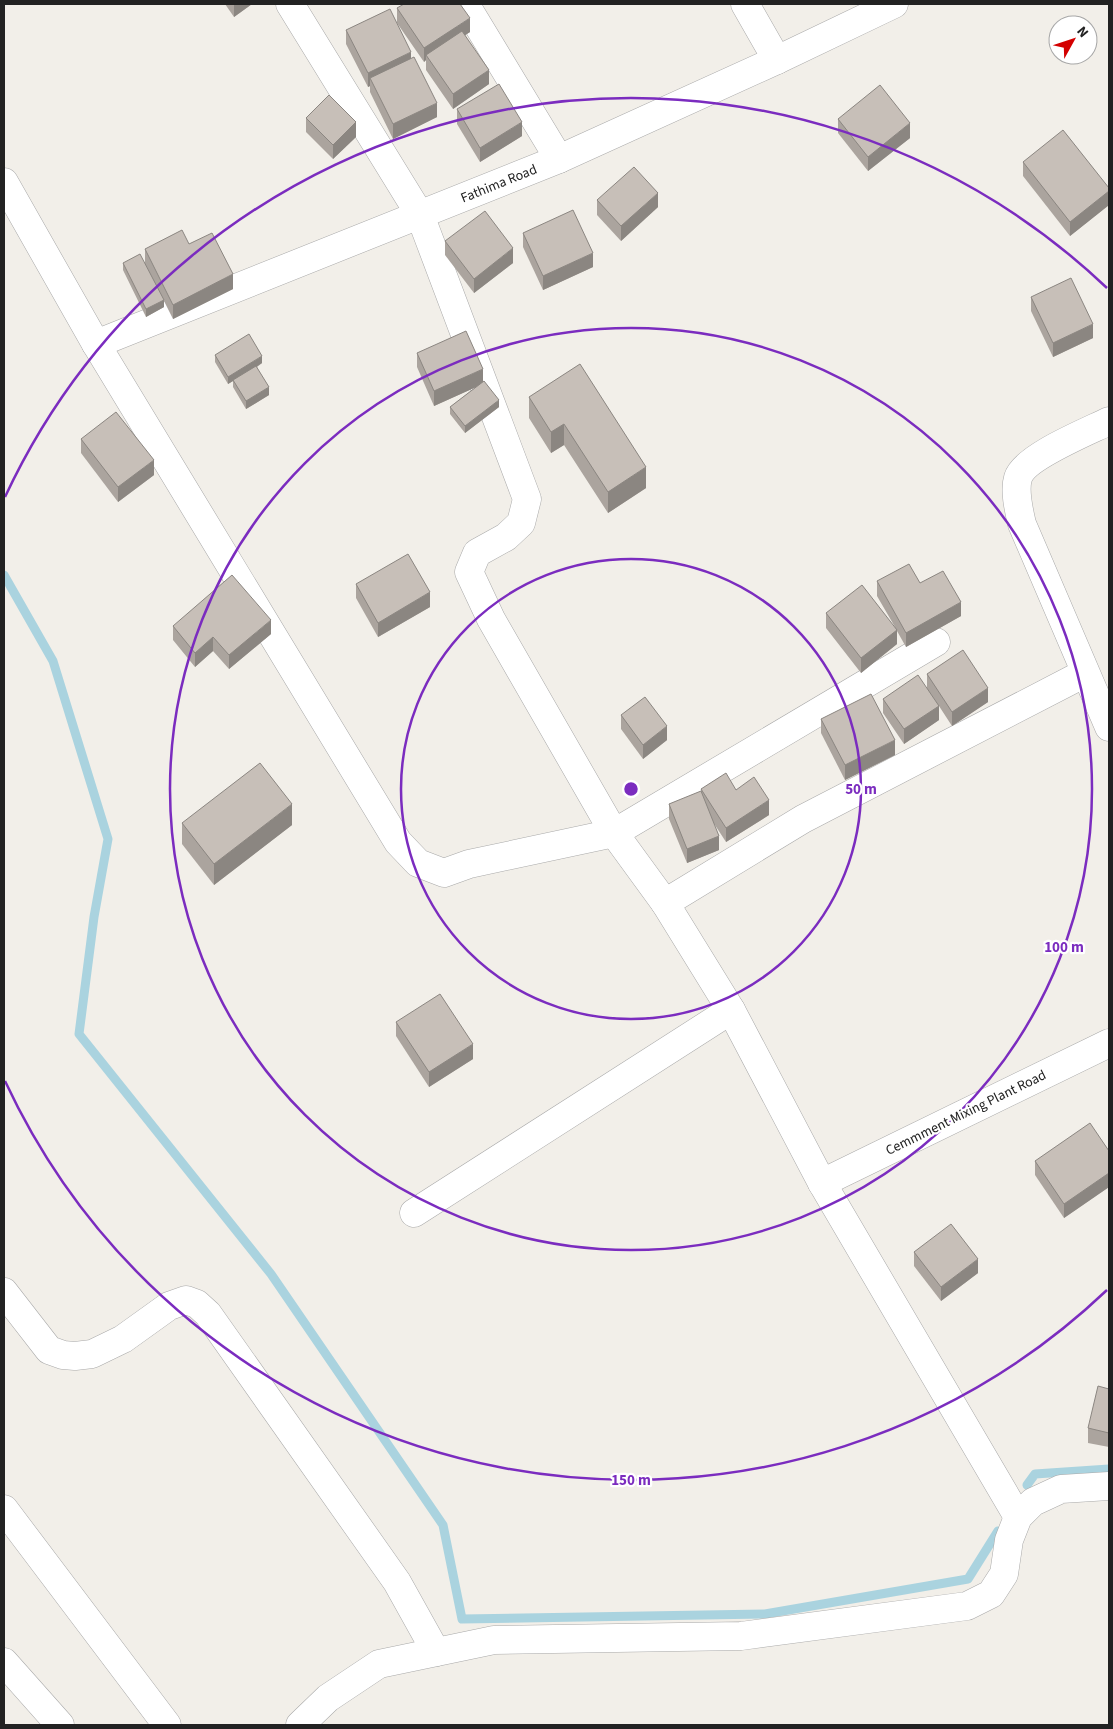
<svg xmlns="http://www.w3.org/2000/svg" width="1113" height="1729" viewBox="0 0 1113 1729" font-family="'Source Sans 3',sans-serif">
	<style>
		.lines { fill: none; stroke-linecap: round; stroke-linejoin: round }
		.stream { stroke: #aad3df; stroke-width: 9 }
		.street-casing { stroke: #a9a9a9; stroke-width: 29 }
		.street { stroke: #fff; stroke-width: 28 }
		.wall { fill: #aba49e }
		.shaded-wall { fill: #8b8681 }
		.building { fill: #c7bfb8; stroke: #8b8681 }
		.ring { fill: none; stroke: #7b2cbf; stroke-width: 2.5 }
		.labels { text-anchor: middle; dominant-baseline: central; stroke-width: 4.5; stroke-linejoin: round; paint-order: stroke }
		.street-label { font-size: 14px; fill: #222; stroke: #fff }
		.centre { fill: #7b2cbf; stroke: #fff; stroke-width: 2.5 }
		.ring-label { font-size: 15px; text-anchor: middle; font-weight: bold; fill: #7b2cbf; stroke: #fff; stroke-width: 4.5; stroke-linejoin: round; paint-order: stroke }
	</style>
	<rect width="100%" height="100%" fill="#f2efe9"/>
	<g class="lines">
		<!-- stream -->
		<g class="stream">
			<path d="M 4,575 L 53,661 L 108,839 L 94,917 L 79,1034 L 271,1274 L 443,1525 L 462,1619 L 765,1614 L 968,1579 L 998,1531"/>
			<path d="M 1027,1485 L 1035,1474 L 1109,1469"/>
		</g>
		<!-- street casing -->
		<g class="street-casing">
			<g id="street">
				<path d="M 290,4 L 420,215 L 527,499 L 521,523 L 506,537 L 477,553 L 469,572 L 491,619 L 614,833 L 665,903 L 731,1010 L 822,1183 L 1018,1517"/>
				<path d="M 745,4 L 777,60"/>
				<path d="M 470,12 L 559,159"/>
				<path d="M 4,182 L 96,344 L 398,842 L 418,863 L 444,873 L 469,864 L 614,833 L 936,642"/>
				<path d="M 96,344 L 559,159 L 777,60 L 894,4"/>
				<path d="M 1109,421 C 1089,431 1024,457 1018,478 C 1014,491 1019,511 1022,524 L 1109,727"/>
				<path d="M 665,903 L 803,819 L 1085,673"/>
				<path d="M 822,1183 L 1109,1043"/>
				<path d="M 414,1213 L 731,1010"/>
				<path d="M 4,1292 L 49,1350 L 63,1355 L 75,1356 L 92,1354 L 123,1339 L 169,1306 L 186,1300 L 197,1304 L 208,1314 L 397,1582 L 436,1652"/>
				<path d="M 4,1509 L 167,1725"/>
				<path d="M 4,1662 L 60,1725"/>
				<path d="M 300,1725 L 328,1698 L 379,1664 L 494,1640 L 741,1636 L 967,1606 L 991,1594 L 1004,1574 L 1009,1540 L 1018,1517 L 1033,1502 L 1061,1489 L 1109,1486"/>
			</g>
		</g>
		<!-- street -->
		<use href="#street" class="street"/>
	</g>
	<!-- wall -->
	<g class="wall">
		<path d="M 225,4 L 252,4 L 234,17 Z"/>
		<path d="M 397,8 L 470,32 L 465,35 L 489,84 L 453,109 L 426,70 L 426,60 L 424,62 L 397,23 Z"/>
		<path d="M 346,30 L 411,58 L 437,117 L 393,139 L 370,92 L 370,86 L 368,87 L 346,44 Z"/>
		<path d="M 457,109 L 522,136 L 480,162 L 457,124 Z"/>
		<path d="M 306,118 L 356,137 L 333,159 L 306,132 Z"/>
		<path d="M 838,119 L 910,138 L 868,171 L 838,133 Z"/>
		<path d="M 1023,162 L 1109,188 L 1109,205 L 1070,236 L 1023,176 Z"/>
		<path d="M 597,200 L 658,207 L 621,241 L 597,215 Z"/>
		<path d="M 523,233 L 593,267 L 543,290 L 523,247 Z"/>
		<path d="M 445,241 L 513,263 L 474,293 L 445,255 Z"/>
		<path d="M 189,244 L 233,289 L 173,319 L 164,301 L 164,307 L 146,317 L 123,270 L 123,263 L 145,263 L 145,249 Z"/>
		<path d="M 1031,297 L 1093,338 L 1053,357 L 1031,311 Z"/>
		<path d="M 417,353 L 483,381 L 499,407 L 465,433 L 450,414 L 450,407 L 476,387 L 434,406 L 417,367 Z"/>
		<path d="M 215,355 L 262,363 L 257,367 L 269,395 L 246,409 L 233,387 L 233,381 L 228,384 L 215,362 Z"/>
		<path d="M 529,397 L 646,488 L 608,513 L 564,445 L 551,453 L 529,418 Z"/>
		<path d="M 81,439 L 154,475 L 118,502 L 81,453 Z"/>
		<path d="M 877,581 L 920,583 L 961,616 L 906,647 L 897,631 L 897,644 L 861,673 L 826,628 L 826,613 L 895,627 L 877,596 Z"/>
		<path d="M 356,584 L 430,607 L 378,637 L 356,598 Z"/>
		<path d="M 173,626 L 271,634 L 229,669 L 213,651 L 195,667 L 173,640 Z"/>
		<path d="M 927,674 L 988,702 L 952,726 L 939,706 L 939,720 L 904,744 L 883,713 L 883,699 L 927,688 Z"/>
		<path d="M 621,715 L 667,740 L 643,759 L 621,729 Z"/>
		<path d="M 821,719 L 895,755 L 845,780 L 821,733 Z"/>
		<path d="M 701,789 L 736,790 L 769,815 L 726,842 L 713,822 L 719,850 L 687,863 L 669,819 L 669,804 L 701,793 Z"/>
		<path d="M 182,823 L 292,825 L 214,885 L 182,844 Z"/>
		<path d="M 396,1022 L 473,1059 L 429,1087 L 396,1036 Z"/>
		<path d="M 1109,1151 L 1109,1187 L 1064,1218 L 1035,1175 L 1035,1161 Z"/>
		<path d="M 914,1252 L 978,1273 L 941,1301 L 914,1266 Z"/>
		<path d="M 1109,1389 L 1109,1447 L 1088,1443 L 1088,1428 Z"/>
	</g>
	<!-- shaded-wall -->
	<g class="shaded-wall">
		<path d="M 234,4 L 252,4 L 234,17 Z"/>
		<path d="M 470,18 L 470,32 L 429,59 L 426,55 L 426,60 L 424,62 L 424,48 Z"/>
		<path d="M 411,52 L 411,66 L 370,78 L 370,86 L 368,87 L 368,73 Z"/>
		<path d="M 489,70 L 489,84 L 453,109 L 453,94 Z"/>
		<path d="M 437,103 L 437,117 L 393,139 L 393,124 Z"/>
		<path d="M 356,122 L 356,137 L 333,159 L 333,145 Z"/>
		<path d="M 522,122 L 522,136 L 480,162 L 480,148 Z"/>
		<path d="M 910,123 L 910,138 L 868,171 L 868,157 Z"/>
		<path d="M 1109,191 L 1109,205 L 1070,236 L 1070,222 Z"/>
		<path d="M 658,193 L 658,207 L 621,241 L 621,226 Z"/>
		<path d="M 513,248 L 513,263 L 474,293 L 474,279 Z"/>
		<path d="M 593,253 L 593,267 L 543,290 L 543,276 Z"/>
		<path d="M 233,274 L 233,289 L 173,319 L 173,305 Z"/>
		<path d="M 164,300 L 164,307 L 146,317 L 146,309 Z"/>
		<path d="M 1093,324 L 1093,338 L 1053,357 L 1053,343 Z"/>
		<path d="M 262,356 L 262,363 L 234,381 L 233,380 L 233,381 L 228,384 L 228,377 Z"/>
		<path d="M 483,369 L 483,384 L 434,406 L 434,391 Z"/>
		<path d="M 269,387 L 269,395 L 246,409 L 246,401 Z"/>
		<path d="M 499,400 L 499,407 L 465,433 L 465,426 Z"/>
		<path d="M 564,424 L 564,445 L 551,453 L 551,432 Z"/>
		<path d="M 154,460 L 154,475 L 118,502 L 118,487 Z"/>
		<path d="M 646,467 L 646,488 L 608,513 L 608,492 Z"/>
		<path d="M 430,592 L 430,607 L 378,637 L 378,623 Z"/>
		<path d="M 961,602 L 961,616 L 906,647 L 906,633 Z"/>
		<path d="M 271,620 L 271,634 L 229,669 L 229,655 Z"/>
		<path d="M 897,630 L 897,644 L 861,673 L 861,658 Z"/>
		<path d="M 213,637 L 213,651 L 195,667 L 195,653 Z"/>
		<path d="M 988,688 L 988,702 L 952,726 L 952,712 Z"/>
		<path d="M 939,706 L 939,720 L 904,744 L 904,729 Z"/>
		<path d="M 667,726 L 667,740 L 643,759 L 643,745 Z"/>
		<path d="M 895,740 L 895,755 L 845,780 L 845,765 Z"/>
		<path d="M 769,800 L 769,815 L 726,842 L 726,828 Z"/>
		<path d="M 292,804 L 292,825 L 214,885 L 214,864 Z"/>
		<path d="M 719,836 L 719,850 L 687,863 L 687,849 Z"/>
		<path d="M 473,1044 L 473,1059 L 429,1087 L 429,1072 Z"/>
		<path d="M 1109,1173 L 1109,1187 L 1064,1218 L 1064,1204 Z"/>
		<path d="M 978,1259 L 978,1273 L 941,1301 L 941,1287 Z"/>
	</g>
	<!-- building -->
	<g class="building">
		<path d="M 404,4 L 460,4 L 470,18 L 424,48 L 397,8 Z"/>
		<path d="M 390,9 L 411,52 L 368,73 L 346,30 Z"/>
		<path d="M 462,31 L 489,70 L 453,94 L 426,55 Z"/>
		<path d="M 414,57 L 437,103 L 393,124 L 370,78 Z"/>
		<path d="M 499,84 L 522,122 L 480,148 L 457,109 Z"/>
		<path d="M 880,85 L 910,123 L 868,157 L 838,119 Z"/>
		<path d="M 329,95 L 356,122 L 333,145 L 306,118 Z"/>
		<path d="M 1063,130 L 1109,188 L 1109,191 L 1070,222 L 1023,162 Z"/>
		<path d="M 634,167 L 658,193 L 621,226 L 597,200 Z"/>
		<path d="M 573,210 L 593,253 L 543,276 L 523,233 Z"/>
		<path d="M 485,211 L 513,248 L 474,279 L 445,241 Z"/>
		<path d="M 182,230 L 189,244 L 212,233 L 233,274 L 173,305 L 145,249 Z"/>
		<path d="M 140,254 L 164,300 L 146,309 L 123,263 Z"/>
		<path d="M 1071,278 L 1093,324 L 1053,343 L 1031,297 Z"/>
		<path d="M 466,331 L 483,369 L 434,391 L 417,353 Z"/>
		<path d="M 249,334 L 262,356 L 228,377 L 215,355 Z"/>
		<path d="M 580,364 L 646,467 L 608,492 L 564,424 L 551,432 L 529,397 Z"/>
		<path d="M 256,366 L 269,387 L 246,401 L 233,380 Z"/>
		<path d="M 484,381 L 499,400 L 465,426 L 450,407 Z"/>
		<path d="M 116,412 L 154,460 L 118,487 L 81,439 Z"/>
		<path d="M 408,554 L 430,592 L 378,623 L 356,584 Z"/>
		<path d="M 909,564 L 920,583 L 943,571 L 961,602 L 906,633 L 877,581 Z"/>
		<path d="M 232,575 L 271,620 L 229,655 L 213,637 L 195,653 L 173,626 Z"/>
		<path d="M 862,585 L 897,630 L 861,658 L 826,613 Z"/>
		<path d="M 963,650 L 988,688 L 952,712 L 927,674 Z"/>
		<path d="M 918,675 L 939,706 L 904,729 L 883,699 Z"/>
		<path d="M 871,694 L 895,740 L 845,765 L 821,719 Z"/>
		<path d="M 645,697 L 667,726 L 643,745 L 621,715 Z"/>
		<path d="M 260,763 L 292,804 L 214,864 L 182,823 Z"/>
		<path d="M 726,773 L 736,790 L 754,777 L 769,800 L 726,828 L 701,789 Z"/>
		<path d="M 701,791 L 719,836 L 687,849 L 669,804 Z"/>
		<path d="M 440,994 L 473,1044 L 429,1072 L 396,1022 Z"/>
		<path d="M 1090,1123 L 1109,1151 L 1109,1173 L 1064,1204 L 1035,1161 Z"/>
		<path d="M 951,1224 L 978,1259 L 941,1287 L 914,1252 Z"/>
		<path d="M 1098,1386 L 1109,1389 L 1109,1433 L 1088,1428 Z"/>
	</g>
	<!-- distance rings -->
	<g class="ring">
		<circle cx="631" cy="789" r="230"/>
		<circle cx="631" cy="789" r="461"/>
		<path d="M1107 1290A691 691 0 0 1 5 1081M5 497A691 691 0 0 1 1107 288"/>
	</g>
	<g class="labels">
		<!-- street labels -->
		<g class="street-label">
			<text transform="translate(499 184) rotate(-22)">Fathima Road</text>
			<text transform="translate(966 1113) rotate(-26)">Cemmment Mixing Plant Road</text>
		</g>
	</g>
	<circle cx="631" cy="789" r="8" class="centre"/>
	<g class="ring-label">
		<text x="861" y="794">50 m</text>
		<text x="1064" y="952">100 m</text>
		<text x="631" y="1485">150 m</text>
	</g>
	<!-- border -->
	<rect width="1113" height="1729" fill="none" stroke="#222222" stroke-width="10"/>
	<!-- north arrow -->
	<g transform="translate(1073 40) rotate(50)"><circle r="24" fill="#ffffff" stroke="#a7a7a7"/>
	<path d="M0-4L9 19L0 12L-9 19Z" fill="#d40000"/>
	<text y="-8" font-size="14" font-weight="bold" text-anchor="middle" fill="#222222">N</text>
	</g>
</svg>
